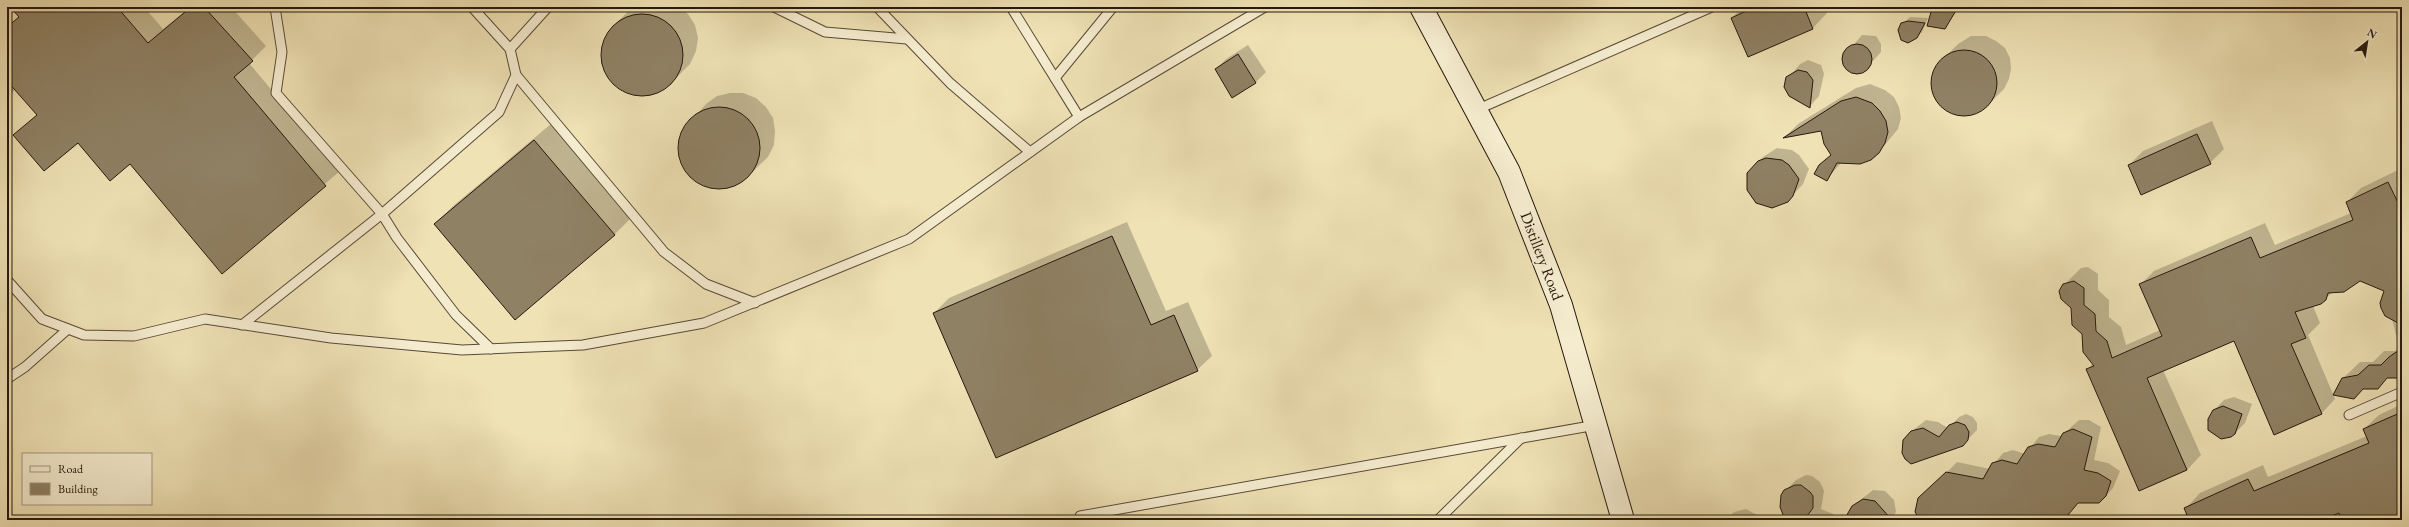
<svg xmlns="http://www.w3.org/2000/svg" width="2409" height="527" viewBox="0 0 2409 527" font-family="'EB Garamond',serif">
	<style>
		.shadow { fill: #0003 }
		.building { fill: #8f8164; stroke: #26180d }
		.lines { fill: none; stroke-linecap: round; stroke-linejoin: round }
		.lane-casing { stroke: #584a37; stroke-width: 11 }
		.secondary-casing { stroke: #26180d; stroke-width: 24 }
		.lane { stroke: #f5eccf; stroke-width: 9 }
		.secondary { stroke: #f5eccf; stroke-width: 22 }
		.labels { text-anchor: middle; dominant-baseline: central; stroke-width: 3.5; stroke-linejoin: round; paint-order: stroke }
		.street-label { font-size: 16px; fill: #26180d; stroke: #f5eccf }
	</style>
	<rect width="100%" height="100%" fill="#efe2b5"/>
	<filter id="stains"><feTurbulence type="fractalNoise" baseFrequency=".005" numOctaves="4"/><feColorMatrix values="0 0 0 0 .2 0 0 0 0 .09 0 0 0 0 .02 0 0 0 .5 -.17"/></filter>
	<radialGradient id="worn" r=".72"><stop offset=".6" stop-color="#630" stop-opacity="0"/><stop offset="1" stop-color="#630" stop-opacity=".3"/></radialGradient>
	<!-- shadow -->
	<g class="shadow">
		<path d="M 16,7 L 144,7 L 163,29 L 190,7 L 231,7 L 266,46 L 249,63 L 340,171 L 222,272 L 130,163 L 78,141 L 15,135 L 42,110 L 7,69 L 7,27 L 19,16 Z"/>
		<path d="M 633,7 L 680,7 L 688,14 L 695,25 L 698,38 L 696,51 L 690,64 L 666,88 L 654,94 L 640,96 L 627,93 L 615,86 L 607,76 L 601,63 L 601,50 L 605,37 L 613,26 Z"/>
		<path d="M 1743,7 L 1824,7 L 1827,13 L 1813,28 L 1749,56 L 1732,18 Z"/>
		<path d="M 1938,7 L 1959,7 L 1945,28 Z"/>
		<path d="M 1962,7 L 1981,7 L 1976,12 L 1960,11 Z"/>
		<path d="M 1910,17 L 1928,18 L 1922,32 L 1912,41 L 1902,39 L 1899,33 L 1900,27 Z"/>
		<path d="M 1862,35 L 1876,36 L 1881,44 L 1881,52 L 1865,70 L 1856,74 L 1845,66 L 1843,57 Z"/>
		<path d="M 1971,36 L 1986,36 L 1996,41 L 2005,48 L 2010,58 L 2011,69 L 2009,79 L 2004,89 L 1989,104 L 1980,111 L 1970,115 L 1959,114 L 1940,104 L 1933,86 L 1933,76 L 1943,59 L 1958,44 Z"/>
		<path d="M 1248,45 L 1266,72 L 1256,82 L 1233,96 L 1216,69 L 1226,59 Z"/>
		<path d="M 1808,60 L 1821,65 L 1824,74 L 1819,96 L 1810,106 L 1785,82 L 1800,64 Z"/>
		<path d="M 7,79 L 17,86 L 7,101 Z"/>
		<path d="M 1870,84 L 1885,90 L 1894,97 L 1899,107 L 1901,118 L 1898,129 L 1879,152 L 1842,162 L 1826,180 L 1819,166 L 1832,154 L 1822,130 L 1786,136 L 1798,124 L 1856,88 Z"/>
		<path d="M 730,93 L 743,93 L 756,98 L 766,107 L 773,118 L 775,131 L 774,145 L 768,157 L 743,181 L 732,187 L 718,189 L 705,186 L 693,180 L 684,169 L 679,156 L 679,143 L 683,130 L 706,104 L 717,96 Z"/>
		<path d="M 2212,121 L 2224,149 L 2210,163 L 2129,165 L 2143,151 Z"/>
		<path d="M 552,123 L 632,217 L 614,235 L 435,224 L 453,206 Z"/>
		<path d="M 1777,148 L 1792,150 L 1799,155 L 1809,169 L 1803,184 L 1787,201 L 1757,202 L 1751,197 L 1747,182 L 1753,167 L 1763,157 Z"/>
		<path d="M 2402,168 L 2402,376 L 2388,377 L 2377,388 L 2364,388 L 2354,398 L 2334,394 L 2340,381 L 2360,362 L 2373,362 L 2384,351 L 2395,351 L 2399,347 L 2385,291 L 2360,280 L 2333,292 L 2325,299 L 2313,306 L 2320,323 L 2308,335 L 2335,399 L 2321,414 L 2234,340 L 2163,370 L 2201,455 L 2187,470 L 2088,369 L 2093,363 L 2083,333 L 2075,328 L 2072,321 L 2072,308 L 2064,302 L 2060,295 L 2061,288 L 2081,268 L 2088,267 L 2098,274 L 2098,290 L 2109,300 L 2109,317 L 2121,327 L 2126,345 L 2160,330 L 2140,285 L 2154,271 L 2265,223 L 2275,245 L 2351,213 L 2347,202 L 2361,188 Z"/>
		<path d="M 1127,222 L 1166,311 L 1188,302 L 1212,356 L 1197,370 L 934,313 L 949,298 Z"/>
		<path d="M 2234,397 L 2252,404 L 2245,423 L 2235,433 L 2221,438 L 2209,429 L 2214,410 L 2224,400 Z"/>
		<path d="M 2402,404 L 2402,520 L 2174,520 L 2188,513 L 2186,508 L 2200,493 L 2263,465 L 2268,477 L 2367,436 L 2364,429 L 2379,415 Z"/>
		<path d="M 1966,414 L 1973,417 L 1977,423 L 1977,430 L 1962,445 L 1912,431 L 1926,420 L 1938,422 L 1948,428 L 1959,417 Z"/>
		<path d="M 2079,420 L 2089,420 L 2101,427 L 2094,460 L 2108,463 L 2120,471 L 2113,488 L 2103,499 L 2094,503 L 2080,503 L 2080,499 L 2067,515 L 2042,520 L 1925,520 L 1916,511 L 1917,503 L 1957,462 L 1990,469 L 2003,453 L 2013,450 L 2025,454 L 2039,437 L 2049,434 L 2061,436 Z"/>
		<path d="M 1806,475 L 1812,476 L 1820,482 L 1824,491 L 1821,509 L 1833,514 L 1839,520 L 1795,520 L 1783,512 L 1780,501 L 1785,491 L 1796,480 Z"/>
		<path d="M 1873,490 L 1885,491 L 1894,500 L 1896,512 L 1890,520 L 1848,520 L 1853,506 Z"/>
		<path d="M 1746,509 L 1757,515 L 1760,520 L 1726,520 L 1734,512 Z"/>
	</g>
	<!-- building -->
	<g class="building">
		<path d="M 10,7 L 117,7 L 148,43 L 191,7 L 204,7 L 253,61 L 234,77 L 326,186 L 222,274 L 130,164 L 110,181 L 78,143 L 44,171 L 13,135 L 37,115 L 7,81 L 7,27 L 19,17 Z"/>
		<path d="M 1755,7 L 1804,7 L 1813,29 L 1748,57 L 1731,18 Z"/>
		<path d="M 1937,7 L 1958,7 L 1945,29 L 1927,26 L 1931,12 Z"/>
		<circle cx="642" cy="55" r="41"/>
		<path d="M 1908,21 L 1925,23 L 1917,38 L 1908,43 L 1901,40 L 1898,30 L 1901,23 Z"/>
		<circle cx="1857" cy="59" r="15"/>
		<circle cx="1964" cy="83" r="33"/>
		<path d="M 1238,54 L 1256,83 L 1232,98 L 1215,69 Z"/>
		<path d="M 1798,70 L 1807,72 L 1813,80 L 1810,108 L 1789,96 L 1784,87 L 1786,77 Z"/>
		<path d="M 1856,97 L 1872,103 L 1880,111 L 1886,121 L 1888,132 L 1885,143 L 1879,153 L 1871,160 L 1860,164 L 1837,163 L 1827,181 L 1814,174 L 1819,165 L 1831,155 L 1824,144 L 1821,131 L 1783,138 L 1841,101 Z"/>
		<circle cx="719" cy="148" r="41"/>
		<path d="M 2197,134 L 2211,164 L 2141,195 L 2128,165 Z"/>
		<path d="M 534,140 L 615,235 L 515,320 L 434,224 Z"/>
		<path d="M 1766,158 L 1782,160 L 1789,165 L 1799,179 L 1793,196 L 1788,202 L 1772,208 L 1756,203 L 1747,190 L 1747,173 L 1758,161 Z"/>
		<path d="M 2388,182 L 2402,211 L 2402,325 L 2385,316 L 2381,308 L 2380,303 L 2384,291 L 2360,281 L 2344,292 L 2328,293 L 2326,300 L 2321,304 L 2295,312 L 2306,338 L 2291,344 L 2322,414 L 2274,435 L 2234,341 L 2147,378 L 2187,470 L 2139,491 L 2086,369 L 2094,366 L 2083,352 L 2082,334 L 2072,325 L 2071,308 L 2061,299 L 2059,291 L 2063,284 L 2074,281 L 2084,288 L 2084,305 L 2095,314 L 2096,331 L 2107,341 L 2112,358 L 2162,336 L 2139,284 L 2251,237 L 2260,258 L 2353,220 L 2346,202 Z"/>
		<path d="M 1112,236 L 1151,325 L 1174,315 L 1198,371 L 996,458 L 933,313 Z"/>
		<path d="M 2402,348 L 2402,378 L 2387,378 L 2378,389 L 2363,389 L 2354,399 L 2333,395 L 2342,378 L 2358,375 L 2369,365 L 2381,365 L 2389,357 Z"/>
		<path d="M 2223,406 L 2242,414 L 2235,434 L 2231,437 L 2221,439 L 2208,430 L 2208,419 L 2213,410 Z"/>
		<path d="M 2402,412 L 2402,520 L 2342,520 L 2339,513 L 2322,520 L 2189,520 L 2184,508 L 2248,479 L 2254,491 L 2369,443 L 2363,429 Z"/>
		<path d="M 1957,422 L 1965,425 L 1969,432 L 1968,440 L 1963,446 L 1911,464 L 1905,459 L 1902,453 L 1903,440 L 1911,431 L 1923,428 L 1939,437 L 1949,425 Z"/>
		<path d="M 2073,429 L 2092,437 L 2084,470 L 2098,473 L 2111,481 L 2106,496 L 2099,503 L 2078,503 L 2068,515 L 2058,520 L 1920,520 L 1915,512 L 1918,498 L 1946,472 L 1983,479 L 1992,463 L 2002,460 L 2017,464 L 2028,447 L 2038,444 L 2055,447 L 2063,433 Z"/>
		<path d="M 1795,485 L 1801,485 L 1810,492 L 1813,496 L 1813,508 L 1804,520 L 1785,520 L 1780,507 L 1781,495 L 1784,490 Z"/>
		<path d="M 1863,499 L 1875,501 L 1892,520 L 1844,520 L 1852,506 Z"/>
	</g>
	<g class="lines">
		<!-- lane casing -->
		<g class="lane-casing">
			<g id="lane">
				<path d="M 472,7 L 510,49"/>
				<path d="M 774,7 L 825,32 L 907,39"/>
				<path d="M 877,7 L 950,83 L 1030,152"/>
				<path d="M 1011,7 L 1079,117"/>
				<path d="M 516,75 L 664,252 L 706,284 L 755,303"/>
				<path d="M 1055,78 L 1113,7"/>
				<path d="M 1476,110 L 1712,7"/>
				<path d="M 7,280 L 42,319 L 84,335 L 134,336 L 205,319 L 331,338 L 462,350 L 583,345 L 704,323 L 909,239 L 1079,117 L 1265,7"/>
				<path d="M 242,325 L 382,214 L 276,93 L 282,52 L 275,7"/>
				<path d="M 491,349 L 456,315 L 397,238 L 382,214 L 499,112 L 516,75 L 510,49 L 548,7"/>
				<path d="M 7,379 L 25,367 L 68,329"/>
				<path d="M 2349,415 L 2402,392"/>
				<path d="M 1080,516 L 1596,425"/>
				<path d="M 1438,520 L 1521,438"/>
			</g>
		</g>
		<!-- secondary casing -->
		<g class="secondary-casing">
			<path id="secondary" d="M 1421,7 L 1509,172 L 1561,305 L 1623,520"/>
		</g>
		<!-- lane -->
		<use href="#lane" class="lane"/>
		<!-- secondary -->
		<use href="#secondary" class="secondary"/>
	</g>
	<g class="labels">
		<!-- street labels -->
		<g class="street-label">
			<text transform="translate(1542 256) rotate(69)">Distillery Road</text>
		</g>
	</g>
	<!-- margin -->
	<rect width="2409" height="527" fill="none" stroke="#efe2b5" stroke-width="24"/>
	<rect x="8" y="8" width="2393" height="511" fill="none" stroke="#26180d" stroke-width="2"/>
	<rect x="12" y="12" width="2385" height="503" fill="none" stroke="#26180d"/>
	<!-- legend -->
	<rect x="22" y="453" width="130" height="52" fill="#f5eccf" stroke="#a29781"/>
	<rect x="30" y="466" width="20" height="6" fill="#f5eccf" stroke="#a29781"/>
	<text x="58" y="473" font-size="12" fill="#26180d">Road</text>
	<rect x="30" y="483" width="20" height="12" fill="#8f8164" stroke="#a29781"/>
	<text x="58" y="493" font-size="12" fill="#26180d">Building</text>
	<!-- north arrow -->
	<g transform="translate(2367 42) rotate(30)" stroke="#f5eccf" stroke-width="3" paint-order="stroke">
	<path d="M0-3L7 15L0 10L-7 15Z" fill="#26180d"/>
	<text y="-6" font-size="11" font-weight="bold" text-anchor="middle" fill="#26180d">N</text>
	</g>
	<rect width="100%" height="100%" filter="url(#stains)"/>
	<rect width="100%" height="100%" fill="url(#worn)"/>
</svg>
